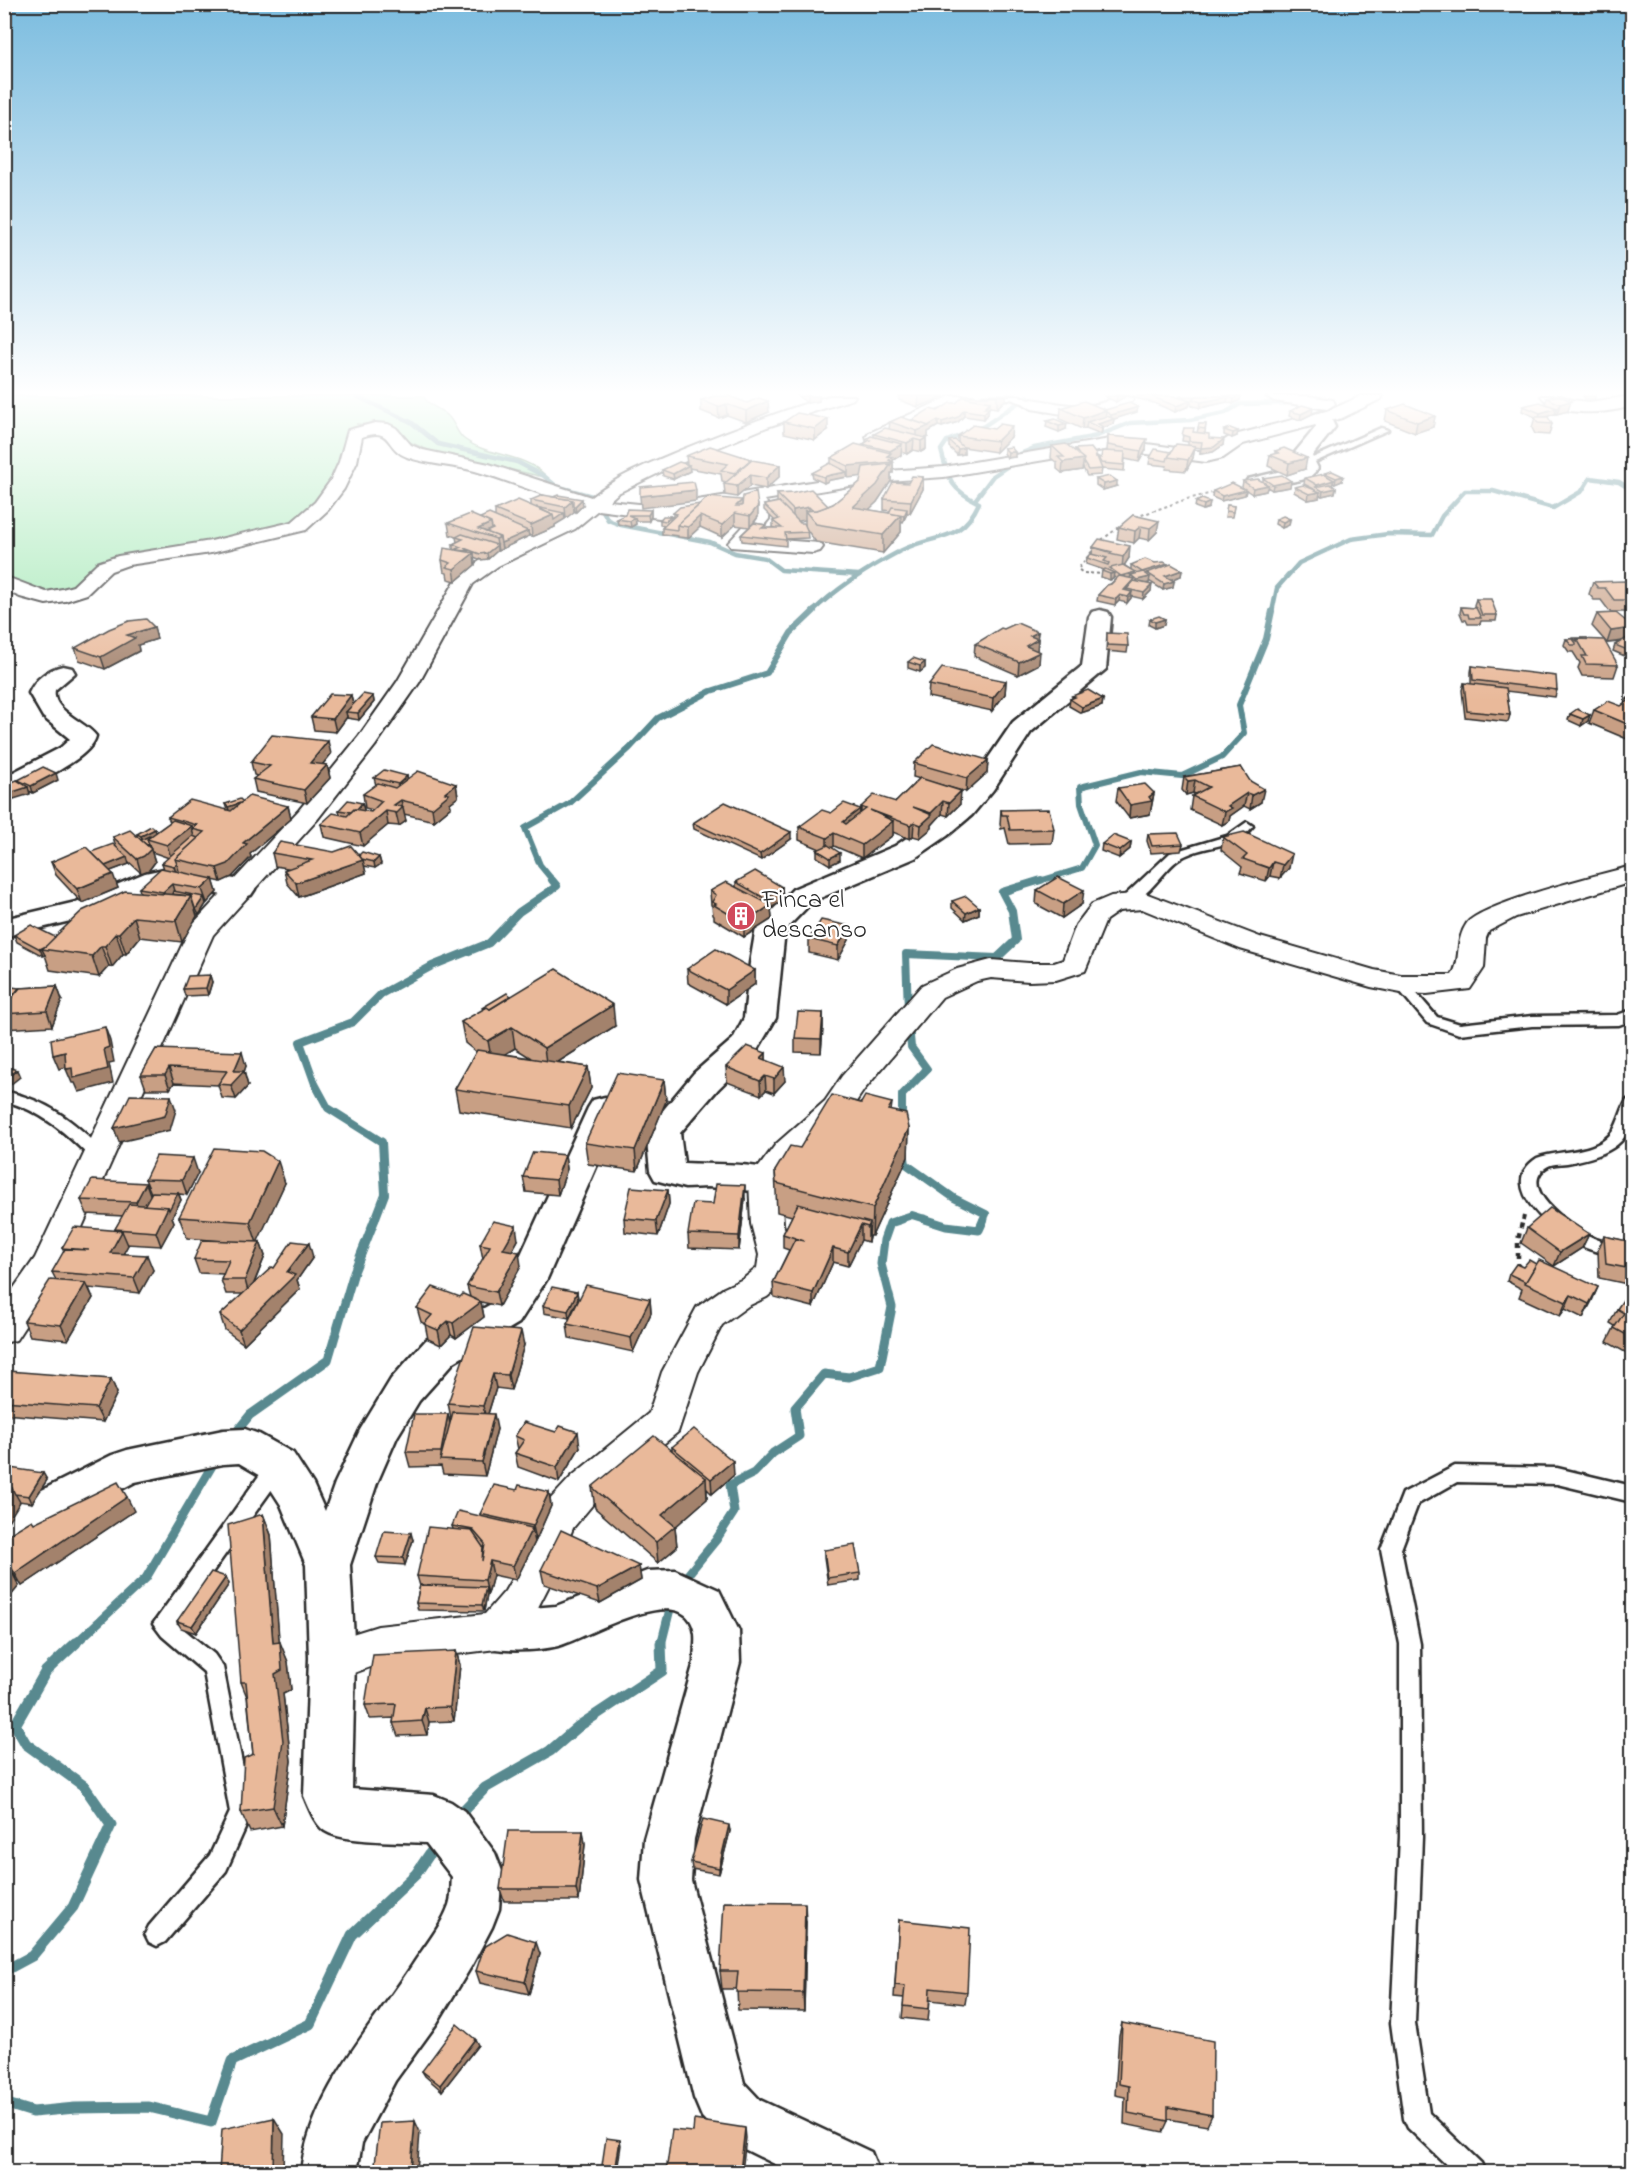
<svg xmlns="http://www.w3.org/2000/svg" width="1637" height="2177" viewBox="0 0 1637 2177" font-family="'Indie Flower',sans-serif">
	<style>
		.green { fill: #a1e7b3; stroke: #66896f; stroke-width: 1.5 }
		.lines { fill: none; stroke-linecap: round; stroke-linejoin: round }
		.stream-far4 { stroke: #59898f; stroke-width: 4.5 }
		.stream-far3 { stroke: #59898f; stroke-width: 6 }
		.stream-far2 { stroke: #59898f; stroke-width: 8 }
		.stream-far1 { stroke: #59898f; stroke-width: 9 }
		.stream { stroke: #59898f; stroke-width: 11 }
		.lane-casing { stroke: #2b2b2b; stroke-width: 5 }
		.street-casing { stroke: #2b2b2b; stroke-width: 4 }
		.secondary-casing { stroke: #2b2b2b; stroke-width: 5 }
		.path-far2 { stroke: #2b2b2b; stroke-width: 2; stroke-dasharray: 3 3; stroke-linecap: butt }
		.path-far1 { stroke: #2b2b2b; stroke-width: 4; stroke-dasharray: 4.5 4.5; stroke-linecap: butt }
		.path { stroke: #2b2b2b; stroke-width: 4.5; stroke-dasharray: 5 5; stroke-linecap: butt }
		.lane { fill: #fff; fill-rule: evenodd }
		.street { fill: #fff; fill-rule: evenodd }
		.secondary { fill: #fff; fill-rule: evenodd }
		.wall { fill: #c89f84; stroke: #2b2b2b; stroke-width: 1.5; fill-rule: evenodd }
		.shaded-wall { fill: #a3826c; stroke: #2b2b2b; stroke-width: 1.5 }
		.building { fill: #e9b99a; stroke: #2b2b2b; stroke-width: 1.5 }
		.labels { text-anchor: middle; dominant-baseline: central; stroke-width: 4.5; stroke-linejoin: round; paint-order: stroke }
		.poi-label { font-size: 26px; fill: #2b2b2b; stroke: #fff; text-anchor: start }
	</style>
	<rect width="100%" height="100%" fill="#fff"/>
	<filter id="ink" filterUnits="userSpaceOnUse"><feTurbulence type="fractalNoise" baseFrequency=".0167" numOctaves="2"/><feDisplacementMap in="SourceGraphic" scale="12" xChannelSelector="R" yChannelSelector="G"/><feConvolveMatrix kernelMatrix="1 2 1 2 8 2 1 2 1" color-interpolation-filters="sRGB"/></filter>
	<g filter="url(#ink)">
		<!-- green -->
		<path class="green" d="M 5,396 L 423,396 C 429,407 440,408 448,416 C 455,423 457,434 464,439 C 488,457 523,453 545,475 L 539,476 L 430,451 L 405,440 L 399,429 L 383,425 L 356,424 L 382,428 L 355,434 L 348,464 L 309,519 L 125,560 L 46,598 L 5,582 Z"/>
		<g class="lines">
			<!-- stream-far4 -->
			<g class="stream-far4">
				<path d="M 356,396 L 411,422 L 438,444 L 517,462 L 544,476 L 556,486 L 592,496"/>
				<path d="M 975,500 L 993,476 L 1011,464 L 1020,454 L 1034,448 L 1097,436 L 1130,423 L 1190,420 L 1225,413 L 1240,404 L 1294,403"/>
				<path d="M 603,511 L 608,520 L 621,525 L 710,542 L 735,553 L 765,558 L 781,570 L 859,575"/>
				<path d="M 812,612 C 838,587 868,568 900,551 C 933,533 960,545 979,503 C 950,489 949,480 941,450 L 947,441 L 984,426 L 1028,396"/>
				<path d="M 1272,612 L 1277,588 L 1299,563 L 1351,539 L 1388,534 L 1432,535 L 1442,516 L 1465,491 L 1493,491 L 1553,508 L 1582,491 L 1590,478 L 1619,482 L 1632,490"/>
			</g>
			<!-- stream-far3 -->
			<g class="stream-far3">
				<path d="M 554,882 L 540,865 L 525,828 L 570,803 L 630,748 L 658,718 L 711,691 L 767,673 L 791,633 L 814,611"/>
				<path d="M 1036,882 L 1082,868 L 1095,845 L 1081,804 L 1080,787 L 1141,772 L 1182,776 L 1222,757 L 1244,733 L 1239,705 L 1266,639 L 1272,611"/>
			</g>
			<!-- stream-far2 -->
			<g class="stream-far2">
				<path d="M 908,1010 L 906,954 L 997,958 L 1016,940 L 1012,911 L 1002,892 L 1041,880"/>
				<path d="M 902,1121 L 902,1095 L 927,1069 L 911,1047 L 909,1025"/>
				<path d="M 904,1151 L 906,1164 L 954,1198 L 986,1214 L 983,1220"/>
				<path d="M 375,1220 L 385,1194 L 382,1142 L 328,1108 L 315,1084 L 300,1042 L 353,1022 L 381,994 L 432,966 L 489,943 L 519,912 L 557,886 L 552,880"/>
				<path d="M 897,1220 L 912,1215 L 928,1220"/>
			</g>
			<!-- stream-far1 -->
			<g class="stream-far1">
				<path d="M 924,1219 L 946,1226 L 979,1230 L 984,1219"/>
				<path d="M 232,1437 L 250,1415 L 328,1360 L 354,1272 L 375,1219"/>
				<path d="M 681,1583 L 716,1540 L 734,1512 L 730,1485 L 754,1473 L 773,1453 L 799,1436 L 795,1408 L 824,1374 L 849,1377 L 880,1367 L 892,1307 L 881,1264 L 884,1240 L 890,1223 L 902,1219"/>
				<path d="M 74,1645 L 146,1578 L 216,1459"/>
				<path d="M 661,1645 L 672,1601"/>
			</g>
			<!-- stream -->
			<g class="stream">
				<path d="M 457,1817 L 485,1788 L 550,1751 L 579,1726 L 662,1671 L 661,1643"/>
				<path d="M 4,1971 L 32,1956 L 73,1907 L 111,1825 L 84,1786 L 26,1744 L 15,1725 L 46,1671 L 76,1643"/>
				<path d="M 4,2103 L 33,2112 L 75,2108 L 149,2107 L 211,2122 L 232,2061 L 310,2024 L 352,1935 L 416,1874 L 437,1843"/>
			</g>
			<!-- lane casing -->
			<g class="lane-casing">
				<g id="lane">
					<path d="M 983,396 L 1020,396 L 1049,408 L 1045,411 L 1011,399 L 987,399 Z"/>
					<path d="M 1381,428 L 1388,430 L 1308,465 L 1301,463 Z"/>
					<path d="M 1247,822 L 1253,826 C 1234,851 1202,843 1178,860 C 1163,870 1141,909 1121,904 L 1119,901 L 1170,853 L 1227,836 Z"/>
					<path d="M 1401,980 L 1406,981 L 1437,1017 L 1460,1024 L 1532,1016 L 1617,1015 L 1632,1010 L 1632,1020 L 1619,1025 L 1532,1026 L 1459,1034 L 1427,1023 L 1394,984 Z"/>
					<path d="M 4,1091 C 49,1101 72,1120 104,1151 L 106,1155 L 104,1159 L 92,1159 C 66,1133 41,1110 4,1101 Z"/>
					<path d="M 1632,1099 C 1637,1145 1606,1156 1567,1163 C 1560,1164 1551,1163 1545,1168 C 1516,1191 1578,1231 1596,1239 C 1608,1244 1621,1244 1632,1246 L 1632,1258 C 1617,1256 1601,1254 1586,1248 C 1559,1237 1492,1187 1537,1158 C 1562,1149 1596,1155 1613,1131 C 1619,1122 1621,1110 1627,1100 Z"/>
					<path d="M 278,1457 L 285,1459 L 287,1465 L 285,1471 L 176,1623 L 214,1654 L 223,1667 L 252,1813 L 226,1871 L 165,1942 L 157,1946 L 149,1942 L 145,1934 L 149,1926 L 210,1855 L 230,1812 L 204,1672 L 162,1636 L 153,1624 L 271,1459 Z"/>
					<path d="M 1455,1466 L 1557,1468 L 1632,1486 L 1632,1502 L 1557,1484 L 1457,1482 L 1418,1504 L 1401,1549 L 1420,1644 L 1422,1837 L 1415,2023 L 1429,2113 L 1481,2163 L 1485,2172 L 1454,2172 L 1408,2128 L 1404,2119 L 1391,2023 L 1400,1837 L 1400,1644 L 1381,1549 L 1403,1493 Z"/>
				</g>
			</g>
			<!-- street casing -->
			<g class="street-casing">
				<g id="street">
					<path d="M 829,396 L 855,396 L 853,399 L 767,427 L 667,469 L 618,493 L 609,501 L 659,506 L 874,472 L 944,467 L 1110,439 L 1206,452 L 1231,436 L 1330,410 L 1361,396 L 1383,396 L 1381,399 L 1342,418 L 1243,444 L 1223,458 L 1206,462 L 1110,449 L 944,477 L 874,482 L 765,500 L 770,508 L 769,519 L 753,538 L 820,543 L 823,547 L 820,551 L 813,553 L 731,547 L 728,543 L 751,518 L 752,509 L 747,503 L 659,518 L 598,510 L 575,529 L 498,566 L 473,584 L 419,683 L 375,746 L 317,820 L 213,935 L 66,1263 L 16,1340 L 4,1343 L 4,1302 L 35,1258 L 191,926 L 299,810 L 359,736 L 397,682 L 458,576 L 484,558 L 561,521 L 580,506 C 544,496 510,481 475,471 C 453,465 429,465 407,457 C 384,448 393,426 362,437 L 357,462 L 344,489 L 328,510 L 306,530 L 211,553 L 128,565 L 111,571 L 87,594 L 65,601 L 46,604 L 20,597 L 4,590 L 4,576 L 46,592 L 62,589 L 73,586 L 97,563 L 118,556 L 211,541 L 292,522 L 315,502 L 331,480 L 339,462 L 348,430 L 375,423 L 388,424 L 396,428 L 411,445 L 423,450 L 489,464 L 591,497 C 617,476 650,463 681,450 C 730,430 779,412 829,396 Z"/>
					<path d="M 951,396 L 973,396 L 971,399 L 881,441 L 869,441 L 866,437 L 869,433 Z"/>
					<path d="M 1117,396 L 1134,398 C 1111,428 1062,413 1032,409 L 1024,404 L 1032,399 C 1061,403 1090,413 1117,396 Z"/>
					<path d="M 1266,396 L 1308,396 L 1333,400 L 1335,404 L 1327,409 L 1274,401 Z"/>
					<path d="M 1541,396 L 1561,396 L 1572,400 L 1589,402 L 1632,396 L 1632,406 C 1608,413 1559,419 1541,396 Z"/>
					<path d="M 1632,866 L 1632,882 L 1516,917 L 1489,931 L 1486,938 L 1484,968 L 1470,989 L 1427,994 L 1401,993 L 1371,987 L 1240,949 L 1142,909 L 1119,911 L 1106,920 L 1085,971 L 1056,980 L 1029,981 L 991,978 L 977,981 L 942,997 L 864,1090 L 847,1115 L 798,1160 L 781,1182 L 783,1224 L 793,1255 L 789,1274 L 784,1283 L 767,1297 L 748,1306 L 722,1325 L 698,1372 L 678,1432 L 598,1498 L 573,1528 L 553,1578 L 533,1617 L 510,1644 L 496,1649 L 378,1664 L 351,1674 L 332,1677 L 317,1671 L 311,1658 L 317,1645 L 378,1626 L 485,1614 L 505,1591 L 517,1570 L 544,1506 L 572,1476 L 649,1413 L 662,1372 L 697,1307 L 724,1288 L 743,1279 L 757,1268 L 759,1255 L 751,1224 L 749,1180 L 776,1144 L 825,1101 L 842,1076 L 922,985 L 957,969 L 991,960 L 1029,963 L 1054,963 L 1063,960 L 1076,925 L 1092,904 L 1111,896 L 1145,893 L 1260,937 L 1374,970 L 1401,975 L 1452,975 C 1462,959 1454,942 1467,923 C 1483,903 1602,874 1632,866 Z"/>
				</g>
			</g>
			<!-- secondary casing -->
			<g class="secondary-casing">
				<g id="secondary">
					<path d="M 1322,412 L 1329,414 L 1335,427 L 1312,456 L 1318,468 C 1313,475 1309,478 1301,480 L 1255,489 L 1248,487 L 1245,483 L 1248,479 L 1298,467 L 1292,456 L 1316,427 L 1313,418 L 1315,414 Z"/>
					<path d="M 1100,610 L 1108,612 L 1111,617 L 1106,669 L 1031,732 L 993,790 L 972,815 L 947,836 L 915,858 L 813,901 L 785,930 L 776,1018 L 756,1052 L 718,1089 L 680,1133 L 684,1163 C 715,1165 747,1162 777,1171 L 782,1180 L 777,1189 L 765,1192 L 708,1187 L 685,1188 L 655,1180 L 650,1171 L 646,1131 L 694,1073 L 733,1039 L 744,1018 L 750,963 L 756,928 L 761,922 L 793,889 L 895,846 L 927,824 L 952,803 L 974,779 L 1013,722 L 1082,666 L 1089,617 L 1092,612 Z"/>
					<path d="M 63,666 L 72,668 L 75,673 L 55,690 C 51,711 85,721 96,736 C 91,759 34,783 13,794 L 4,796 L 4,777 L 60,748 L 70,739 L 43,717 L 29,693 C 35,679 48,669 63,666 Z"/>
					<path d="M 169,868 L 241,880 L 251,883 L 255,889 L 251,895 L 241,898 L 169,886 L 161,887 L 95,915 L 4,937 L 4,919 L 76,902 L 145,873 Z"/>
					<path d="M 605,1097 L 617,1100 L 622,1108 L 547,1279 L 519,1323 L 454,1362 L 419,1401 L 397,1437 L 377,1483 L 350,1565 L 355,1658 L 352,1789 L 434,1795 L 451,1802 L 464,1811 L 495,1853 L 502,1871 L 499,1909 L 492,1927 L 472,1965 L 437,2023 L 395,2081 L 362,2143 L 357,2172 L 301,2172 C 310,2092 371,2029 413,1964 C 425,1946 442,1925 449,1905 C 452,1897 451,1886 452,1877 L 426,1843 C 402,1841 343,1843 325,1831 C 315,1825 309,1807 304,1796 L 309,1658 L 306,1565 L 281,1505 L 263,1477 L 239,1463 L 223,1464 L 135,1482 L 19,1543 L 4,1548 L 4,1509 L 112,1455 L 127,1450 L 223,1430 L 245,1429 L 259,1434 L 293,1453 L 313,1484 L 325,1511 L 335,1483 L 360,1430 L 391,1379 L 426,1340 L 493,1303 L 512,1274 L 588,1108 L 593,1100 Z"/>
					<path d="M 675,1570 L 719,1590 L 739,1631 L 740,1662 L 694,1839 L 691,1880 L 744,2083 L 760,2100 L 871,2152 L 879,2172 L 791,2172 L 722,2138 L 702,2117 L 694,2098 L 641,1880 L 644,1839 L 694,1662 C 694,1653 696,1643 695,1634 C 687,1575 586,1639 558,1646 C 536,1651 501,1653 480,1645 L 474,1631 L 480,1617 L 496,1611 L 556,1606 L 647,1571 Z"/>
				</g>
			</g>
			<!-- path-far2 -->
			<g class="path-far2">
				<path d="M 1186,404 L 1195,407"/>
				<path d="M 1136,517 L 1187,499 L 1217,492"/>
				<path d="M 1105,574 L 1083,573 L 1078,569 L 1100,541 L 1129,520"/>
			</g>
			<!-- path-far1 -->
			<path class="path-far1" d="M 1523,1220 L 1524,1216"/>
			<!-- path -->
			<path class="path" d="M 1518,1268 L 1518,1240 L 1523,1219"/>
			<!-- lane -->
			<use href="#lane" class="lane"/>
			<!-- street -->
			<use href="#street" class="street"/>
			<!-- secondary -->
			<use href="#secondary" class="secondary"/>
		</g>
		<!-- wall -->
		<g class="wall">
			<path d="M 798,396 L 819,396 L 819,401 L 807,403 Z"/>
			<path d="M 899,396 L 944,396 L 944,397 L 918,407 L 899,400 Z"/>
			<path d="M 963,396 L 1006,396 L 1006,399 L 997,408 L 990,407 L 988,408 L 988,414 L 984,419 L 964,416 L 958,422 L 942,427 L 938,426 L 928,432 L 928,437 L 926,438 L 926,449 L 921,452 L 913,450 L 907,454 L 901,452 L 901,455 L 893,460 L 893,473 L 891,473 L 891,481 L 877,502 L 868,510 L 889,513 L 890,511 L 884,510 L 884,499 L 908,483 L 923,477 L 923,489 L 910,513 L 907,513 L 903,522 L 901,521 L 901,532 L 883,553 L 816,542 L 807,530 L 808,538 L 786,539 L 786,546 L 742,541 L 741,535 L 749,527 L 735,525 L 722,537 L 700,527 L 688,538 L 678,537 L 678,536 L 662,534 L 662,528 L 664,526 L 660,525 L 660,520 L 670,516 L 670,520 L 673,518 L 673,513 L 700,504 L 758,517 L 754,523 L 766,525 L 766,528 L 775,528 L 773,527 L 773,521 L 774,520 L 764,510 L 764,505 L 777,502 L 777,494 L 828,506 L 833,504 L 860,482 L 861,476 L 847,477 L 830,480 L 824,483 L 813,478 L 812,473 L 831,464 L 831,458 L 863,446 L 863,444 L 866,443 L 866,439 L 874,437 L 874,434 L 889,429 L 890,422 L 912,420 L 956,403 L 963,397 ZM 805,520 L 805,525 L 800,523 L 797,521 Z"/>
			<path d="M 1104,396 L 1126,396 L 1116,402 Z"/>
			<path d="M 1128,396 L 1174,396 L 1189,406 L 1175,412 L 1154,403 Z"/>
			<path d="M 1180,396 L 1241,396 L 1240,400 L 1233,404 L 1227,402 L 1200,408 L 1191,405 L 1191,400 L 1180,397 Z"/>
			<path d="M 1556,396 L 1568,411 L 1544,417 L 1552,424 L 1549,435 L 1535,434 L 1532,428 L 1535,417 L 1522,411 L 1523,406 L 1545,404 L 1547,398 Z"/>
			<path d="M 1583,396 L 1595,396 L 1595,399 L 1585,399 Z"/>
			<path d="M 701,400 L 747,403 L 769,412 L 746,422 L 727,415 L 719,418 L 701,411 Z"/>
			<path d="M 1138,407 L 1137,412 L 1114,419 L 1113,424 L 1103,428 L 1101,434 L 1086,428 L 1082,429 L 1060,419 L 1061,408 L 1105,410 Z"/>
			<path d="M 1387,410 L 1435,416 L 1433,427 L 1415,433 L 1385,421 Z"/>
			<path d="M 1290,411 L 1312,414 L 1300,420 L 1289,416 Z"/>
			<path d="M 1047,421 L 1066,429 L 1059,432 L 1046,427 Z"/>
			<path d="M 784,422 L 828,430 L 815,440 L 784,433 Z"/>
			<path d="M 1199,424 L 1206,424 L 1205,433 L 1209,438 L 1223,445 L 1213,452 L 1200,454 L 1201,448 L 1195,447 L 1193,458 L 1186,471 L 1166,469 L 1167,466 L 1149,464 L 1150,458 L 1188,446 L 1188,442 L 1182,441 L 1184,428 L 1193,432 L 1197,433 Z"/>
			<path d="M 1230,428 L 1237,436 L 1232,438 L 1224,435 L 1224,430 Z"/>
			<path d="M 958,436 L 1011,437 L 996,452 L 963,447 L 964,454 L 957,455 L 949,447 L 949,441 L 958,443 Z"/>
			<path d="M 1108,436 L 1146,450 L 1139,462 L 1125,459 L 1124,471 L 1102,469 L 1101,475 L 1087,476 L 1083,468 L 1082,470 L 1062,473 L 1057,469 L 1057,463 L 1051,458 L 1052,446 L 1075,452 L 1075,449 L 1097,457 L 1098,460 L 1098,457 L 1101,458 L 1107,451 Z"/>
			<path d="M 1004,448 L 1015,457 L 1007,458 L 1004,453 Z"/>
			<path d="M 1275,451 L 1305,469 L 1287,475 L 1268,466 L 1270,455 L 1275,454 Z"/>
			<path d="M 686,456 L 751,461 L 780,465 L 780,476 L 766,489 L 750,486 L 737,497 L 725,495 L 724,484 L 726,482 L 722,481 L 721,474 L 689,468 L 690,471 L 674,479 L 663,476 L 662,470 L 687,464 Z"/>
			<path d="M 1332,471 L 1342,481 L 1335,484 L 1333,483 L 1332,485 L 1336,488 L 1335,493 L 1322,496 L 1319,495 L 1319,498 L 1308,500 L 1294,492 L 1295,487 L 1314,489 L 1304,484 L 1305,478 L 1325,475 L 1325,473 Z"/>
			<path d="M 1263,478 L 1290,487 L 1272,490 L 1267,487 L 1266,491 L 1252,494 L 1246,490 L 1245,495 L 1221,501 L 1212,497 L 1213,491 L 1245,489 L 1242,487 L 1243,481 L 1263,482 Z"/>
			<path d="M 1096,479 L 1117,486 L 1103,490 L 1096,485 Z"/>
			<path d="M 1202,499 L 1209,508 L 1203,510 L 1195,507 L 1196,502 Z"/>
			<path d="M 531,500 L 583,505 L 576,512 L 574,511 L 566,518 L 565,518 L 555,525 L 555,527 L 532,537 L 529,535 L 529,536 L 497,551 L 488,559 L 481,560 L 474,557 L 475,565 L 456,581 L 448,579 L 447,573 L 444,572 L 442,560 L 453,549 L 453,544 L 457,542 L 456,537 L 450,535 L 448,523 L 495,517 L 495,510 L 531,506 Z"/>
			<path d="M 1227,505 L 1234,506 L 1232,517 L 1225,517 Z"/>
			<path d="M 651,510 L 651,516 L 649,521 L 635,521 L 636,524 L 631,527 L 618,524 L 617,519 Z"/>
			<path d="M 1133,515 L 1157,532 L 1149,540 L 1139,538 L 1134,543 L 1117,539 L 1119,527 Z"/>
			<path d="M 1276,519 L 1290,519 L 1289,525 L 1282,528 L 1275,524 Z"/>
			<path d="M 1093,547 L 1129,558 L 1124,565 L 1131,570 L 1131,565 L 1155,563 L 1168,565 L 1182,570 L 1181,576 L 1171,579 L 1174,581 L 1173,587 L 1163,590 L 1149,581 L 1149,583 L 1145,584 L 1151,591 L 1143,599 L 1131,596 L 1131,598 L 1127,603 L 1119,601 L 1115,605 L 1097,601 L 1098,595 L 1116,579 L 1114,577 L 1113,579 L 1110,580 L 1101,577 L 1102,571 L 1104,570 L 1086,564 L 1087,558 L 1092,554 Z"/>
			<path d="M 1593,582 L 1632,600 L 1632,612 L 1610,612 L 1601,600 L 1594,600 L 1589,594 Z"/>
			<path d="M 1476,599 L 1497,615 L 1496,621 L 1481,621 L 1480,624 L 1468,624 L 1466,620 L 1463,620 L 1460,613 L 1461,607 L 1475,608 L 1474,605 Z"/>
			<path d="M 1597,614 L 1625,620 L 1632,619 L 1632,639 L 1631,639 L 1632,640 L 1632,659 L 1613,651 L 1615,645 L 1621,642 L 1607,643 L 1592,626 Z"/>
			<path d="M 1150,619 L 1165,619 L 1164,625 L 1155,628 L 1149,625 Z"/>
			<path d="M 154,627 L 157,639 L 138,645 L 139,651 L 105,669 L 79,660 L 75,648 Z"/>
			<path d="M 1004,629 L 1038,632 L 1037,639 L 1038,639 L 1037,651 L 1039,664 L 1018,675 L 974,656 L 975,644 Z"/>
			<path d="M 1107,633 L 1128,646 L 1127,653 L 1106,651 Z"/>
			<path d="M 1587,638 L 1618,665 L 1614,677 L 1582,676 L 1578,668 L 1580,663 L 1573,652 L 1569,652 L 1564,645 L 1566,639 Z"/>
			<path d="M 908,662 L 925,662 L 925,668 L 920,672 L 908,668 Z"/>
			<path d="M 1472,666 L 1557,690 L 1555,697 L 1506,691 L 1510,715 L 1508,722 L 1465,717 L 1462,690 L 1464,683 L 1471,684 L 1471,672 Z"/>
			<path d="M 1006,681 L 1005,694 L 992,711 L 928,697 L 929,685 Z"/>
			<path d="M 1632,695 L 1632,741 L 1589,723 L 1594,710 L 1621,706 L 1625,704 L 1627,699 Z"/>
			<path d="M 373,696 L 374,702 L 359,720 L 347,718 L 347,717 L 336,732 L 314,730 L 311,717 L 353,705 Z"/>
			<path d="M 1072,696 L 1103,699 L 1102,706 L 1081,713 L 1069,706 L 1070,699 L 1072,699 Z"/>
			<path d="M 1570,714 L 1588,721 L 1581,726 L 1568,720 Z"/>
			<path d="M 331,754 L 323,764 L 327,765 L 330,778 L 307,803 L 256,792 L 253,779 L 257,776 L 254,775 L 251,762 Z"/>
			<path d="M 988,760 L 987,773 L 966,792 L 913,777 L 914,763 Z"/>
			<path d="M 1241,767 L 1261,802 L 1250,809 L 1244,806 L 1230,816 L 1229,821 L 1222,825 L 1190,810 L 1192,796 L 1196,794 L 1193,793 L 1186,795 L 1182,790 L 1184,777 Z"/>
			<path d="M 407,776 L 407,779 L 456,784 L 458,797 L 450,803 L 451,807 L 434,821 L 404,814 L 406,821 L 399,826 L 388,825 L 363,846 L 324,837 L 321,824 L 340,814 L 339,810 L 362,803 L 364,810 L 363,811 L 371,812 L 373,810 L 365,808 L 363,794 L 376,785 L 374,778 Z"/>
			<path d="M 920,778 L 960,804 L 948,816 L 942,814 L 932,825 L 932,828 L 920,838 L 913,836 L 910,839 L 893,832 L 893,835 L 862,858 L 834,846 L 832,848 L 840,860 L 830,865 L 817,857 L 817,850 L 820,849 L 799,840 L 799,827 L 831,813 L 860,809 L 860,814 L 861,813 L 861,807 L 896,802 Z"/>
			<path d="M 18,780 L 58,780 L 33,793 L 29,791 L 30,794 Z"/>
			<path d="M 1118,788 L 1154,793 L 1150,814 L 1129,818 L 1116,801 Z"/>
			<path d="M 242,802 L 288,806 L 291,819 L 250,854 L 251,857 L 232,877 L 221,882 L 213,880 L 217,892 L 207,903 L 205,903 L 206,904 L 199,915 L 197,915 L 182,942 L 140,937 L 126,954 L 123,954 L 112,967 L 109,966 L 99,977 L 50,970 L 45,955 L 43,956 L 17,942 L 14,935 L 55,937 L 140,892 L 139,888 L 164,869 L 162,863 L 169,858 L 152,852 L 155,862 L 149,870 L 141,873 L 128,861 L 129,864 L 110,871 L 118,888 L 82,903 L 56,875 L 51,862 L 116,847 L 113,837 L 137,837 L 137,834 L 156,832 L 170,822 L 168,817 L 227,810 L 225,804 Z"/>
			<path d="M 1001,810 L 1054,829 L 1052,843 L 1009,844 L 1005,828 L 1001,829 L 1000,824 Z"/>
			<path d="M 693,823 L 791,839 L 761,860 L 694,829 Z"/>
			<path d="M 1148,834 L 1183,844 L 1181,851 L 1151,853 L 1147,841 Z"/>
			<path d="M 1223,837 L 1289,868 L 1280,878 L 1270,876 L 1266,881 L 1240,873 L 1242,867 L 1221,850 Z"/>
			<path d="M 1131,842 L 1130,849 L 1119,858 L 1101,851 L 1102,844 Z"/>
			<path d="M 272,853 L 379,857 L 381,864 L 375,868 L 364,866 L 366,873 L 299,897 L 287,883 L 284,870 L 287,868 L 275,866 Z"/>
			<path d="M 736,882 L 782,887 L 783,901 L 771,908 L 772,919 L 744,937 L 714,919 L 714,916 L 713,915 L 712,906 L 711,905 L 710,891 L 736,887 Z"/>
			<path d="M 1037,890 L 1082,904 L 1062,918 L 1036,904 Z"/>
			<path d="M 952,901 L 979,907 L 979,914 L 965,920 L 952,908 Z"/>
			<path d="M 809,939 L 849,940 L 838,960 L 809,953 Z"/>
			<path d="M 687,969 L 755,970 L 755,984 L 726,1004 L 688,983 Z"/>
			<path d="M 212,982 L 208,995 L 185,996 L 183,989 Z"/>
			<path d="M 57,986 L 62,1000 L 52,1026 L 4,1029 L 4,996 L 19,988 Z"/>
			<path d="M 511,996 L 615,1026 L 558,1062 L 588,1067 L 591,1088 L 571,1128 L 459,1110 L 455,1089 L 476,1052 L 465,1043 L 461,1022 ZM 515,1048 L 531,1058 L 505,1054 Z"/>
			<path d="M 823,1013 L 823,1027 L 821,1053 L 795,1052 L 795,1038 Z"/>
			<path d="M 156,1049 L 246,1066 L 244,1071 L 248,1086 L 236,1099 L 222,1098 L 218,1085 L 174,1083 L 170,1089 L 146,1089 L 141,1075 Z"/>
			<path d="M 766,1053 L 766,1060 L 785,1081 L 774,1093 L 766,1090 L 761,1095 L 727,1082 L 726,1067 Z"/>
			<path d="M 664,1080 L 666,1101 L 637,1171 L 588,1164 L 585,1143 Z"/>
			<path d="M 861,1103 L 892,1103 L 891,1111 L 909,1128 L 908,1157 L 872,1236 L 869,1236 L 868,1242 L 861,1240 L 848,1266 L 833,1262 L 813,1307 L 774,1297 L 773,1283 L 789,1250 L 783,1248 L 783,1234 L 792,1216 L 777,1212 L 775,1171 L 800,1148 Z"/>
			<path d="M 565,1155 L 567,1169 L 558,1195 L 526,1192 L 523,1177 Z"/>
			<path d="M 198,1173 L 187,1195 L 179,1194 L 181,1200 L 172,1217 L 174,1222 L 161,1246 L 127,1244 L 128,1245 L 123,1254 L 153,1270 L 140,1293 L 89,1288 L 93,1298 L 68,1340 L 30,1336 L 24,1321 L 56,1280 L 52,1272 L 64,1252 L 62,1248 L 116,1230 L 115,1229 L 123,1216 L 87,1214 L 81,1200 L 150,1195 L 151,1193 L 145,1179 Z"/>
			<path d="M 285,1183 L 257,1242 L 260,1242 L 265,1256 L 254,1284 L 274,1268 L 313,1257 L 297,1280 L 300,1289 L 244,1344 L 225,1330 L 220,1315 L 243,1294 L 226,1294 L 221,1280 L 223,1274 L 199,1273 L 194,1259 L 223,1241 L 187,1238 L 179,1217 Z"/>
			<path d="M 668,1190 L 669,1204 L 658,1236 L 625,1232 L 624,1218 Z"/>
			<path d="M 745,1199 L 739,1250 L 689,1248 L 688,1234 L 713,1204 Z"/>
			<path d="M 1527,1228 L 1589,1234 L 1582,1248 L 1554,1266 L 1521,1243 Z"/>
			<path d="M 1604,1236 L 1632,1242 L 1632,1285 L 1599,1278 L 1598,1250 Z"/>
			<path d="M 518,1240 L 512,1251 L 521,1266 L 499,1306 L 481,1302 L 484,1317 L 456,1338 L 451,1335 L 441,1345 L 428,1339 L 425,1324 L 421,1322 L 417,1308 L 460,1297 L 470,1297 L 467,1286 L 483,1259 L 480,1244 Z"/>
			<path d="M 1536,1264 L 1598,1287 L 1583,1318 L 1565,1309 L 1560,1316 L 1519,1297 L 1522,1289 L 1507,1281 L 1509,1274 L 1523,1267 Z"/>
			<path d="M 1632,1289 L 1632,1356 L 1607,1342 L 1615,1326 L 1610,1323 L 1617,1309 Z"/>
			<path d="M 577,1292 L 578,1299 L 569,1318 L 544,1313 L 543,1306 Z"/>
			<path d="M 650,1299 L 651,1313 L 633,1352 L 569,1338 L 567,1324 Z"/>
			<path d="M 524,1345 L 511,1390 L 496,1388 L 488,1414 L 497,1429 L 485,1476 L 443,1474 L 441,1466 L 410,1467 L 406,1452 L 448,1414 L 450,1422 L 451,1418 L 448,1403 Z"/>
			<path d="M 4,1376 L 111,1379 L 117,1393 L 103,1422 L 4,1414 Z"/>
			<path d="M 515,1436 L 580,1447 L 559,1482 L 518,1467 L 515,1453 L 518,1449 Z"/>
			<path d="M 672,1447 L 734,1475 L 712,1494 L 707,1489 L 707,1499 L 675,1527 L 677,1547 L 658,1563 L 595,1508 L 592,1487 L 672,1450 Z"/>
			<path d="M 43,1473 L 47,1480 L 32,1503 L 19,1501 L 5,1526 L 4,1477 Z"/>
			<path d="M 517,1490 L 549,1492 L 551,1506 L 536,1540 L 534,1540 L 535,1542 L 516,1580 L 493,1575 L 488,1594 L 487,1594 L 484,1611 L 418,1610 L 416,1603 L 420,1586 L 417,1576 L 453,1529 L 452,1526 L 480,1516 L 480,1514 Z"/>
			<path d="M 134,1511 L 22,1586 L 9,1567 L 19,1586 L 4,1604 L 4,1537 L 34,1523 Z"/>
			<path d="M 263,1514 L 271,1535 L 279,1642 L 288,1662 L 291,1690 L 283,1694 L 291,1761 L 282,1826 L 250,1832 L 241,1812 L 253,1754 L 247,1697 L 241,1682 Z"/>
			<path d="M 413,1540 L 405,1565 L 379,1563 L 376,1557 Z"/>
			<path d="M 824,1550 L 860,1573 L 860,1580 L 828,1585 L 824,1557 Z"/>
			<path d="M 639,1566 L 641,1580 L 600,1603 L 544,1584 L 541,1570 Z"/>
			<path d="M 226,1577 L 229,1584 L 196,1633 L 181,1628 L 177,1621 Z"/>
			<path d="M 456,1651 L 460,1665 L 454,1721 L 429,1722 L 427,1735 L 398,1736 L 393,1723 L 394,1718 L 370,1719 L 365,1705 Z"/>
			<path d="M 583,1831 L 585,1844 L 579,1901 L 504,1901 L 500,1889 Z"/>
			<path d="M 730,1831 L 719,1874 L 692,1869 L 691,1862 Z"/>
			<path d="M 899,1920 L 967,1992 L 965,2004 L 930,2000 L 928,2021 L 902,2018 L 904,1998 L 894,1997 Z"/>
			<path d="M 806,1922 L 804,2011 L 738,2010 L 737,1989 L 722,1989 L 720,1971 Z"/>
			<path d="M 540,1954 L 529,1994 L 480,1983 L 476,1971 Z"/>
			<path d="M 1122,2023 L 1212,2115 L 1207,2126 L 1168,2119 L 1168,2121 L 1163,2132 L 1124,2124 L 1125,2097 L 1115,2095 L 1119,2035 Z"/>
			<path d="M 478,2045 L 442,2091 L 425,2076 L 422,2071 Z"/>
		</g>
		<!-- shaded-wall -->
		<g class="shaded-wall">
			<path d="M 807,396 L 819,396 L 819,401 L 807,403 Z"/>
			<path d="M 919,396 L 944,396 L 944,397 L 918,407 Z"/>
			<path d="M 998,396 L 1006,396 L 1006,399 L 997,408 L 997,397 Z"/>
			<path d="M 1117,396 L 1126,396 L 1116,402 Z"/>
			<path d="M 1238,396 L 1241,396 L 1240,400 L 1233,404 L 1234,399 Z"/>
			<path d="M 1228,397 L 1227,402 L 1200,408 L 1201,402 Z"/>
			<path d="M 768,401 L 769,412 L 746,422 L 746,411 Z"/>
			<path d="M 1190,401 L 1189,406 L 1175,412 L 1176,406 Z"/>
			<path d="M 1571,401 L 1568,411 L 1557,414 L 1560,404 Z"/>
			<path d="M 990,402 L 990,407 L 983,413 L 984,408 Z"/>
			<path d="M 726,404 L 727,415 L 719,418 L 718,407 Z"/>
			<path d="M 1138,407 L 1137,412 L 1114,419 L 1113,424 L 1103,428 L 1101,434 L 1102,429 L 1098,424 L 1111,420 L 1111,415 Z"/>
			<path d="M 989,408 L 988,414 L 984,419 L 984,413 Z"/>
			<path d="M 1313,408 L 1312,414 L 1300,420 L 1301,414 Z"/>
			<path d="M 1557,408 L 1555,414 L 1539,419 L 1540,413 Z"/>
			<path d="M 964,410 L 964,416 L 958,422 L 942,427 L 942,422 Z"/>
			<path d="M 1106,410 L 1105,421 L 1087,422 L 1086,428 L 1082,429 L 1083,418 Z"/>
			<path d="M 1435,416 L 1433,427 L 1415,433 L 1417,422 Z"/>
			<path d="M 828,419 L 828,430 L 815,440 L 815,429 Z"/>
			<path d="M 938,420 L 938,426 L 928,432 L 928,437 L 920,440 L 914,439 L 913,450 L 907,454 L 907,443 L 917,437 L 917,431 Z"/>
			<path d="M 1067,424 L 1066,429 L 1059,432 L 1059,426 Z"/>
			<path d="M 1012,426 L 1011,437 L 996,452 L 997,441 Z"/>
			<path d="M 1238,431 L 1237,436 L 1232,438 L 1233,433 Z"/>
			<path d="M 926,438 L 926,449 L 921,452 L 921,441 Z"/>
			<path d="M 1147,439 L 1146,450 L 1139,462 L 1141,451 Z"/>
			<path d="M 1224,439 L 1223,445 L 1213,452 L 1200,454 L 1201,448 Z"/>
			<path d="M 902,444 L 901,455 L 893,460 L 893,473 L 891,473 L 891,481 L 877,502 L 853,525 L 853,507 L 885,474 L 848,478 L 848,466 L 887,456 L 890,454 L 890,451 Z"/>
			<path d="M 1195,446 L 1193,458 L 1186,471 L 1188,460 Z"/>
			<path d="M 964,448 L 964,454 L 957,455 L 958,449 Z"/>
			<path d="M 1008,452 L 1015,452 L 1015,457 L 1007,458 Z"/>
			<path d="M 1307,458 L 1305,469 L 1287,475 L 1289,463 Z"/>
			<path d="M 751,459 L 752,471 L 735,484 L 735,473 Z"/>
			<path d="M 1084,459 L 1082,470 L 1062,473 L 1063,462 Z"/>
			<path d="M 689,465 L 690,471 L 674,479 L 673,474 Z"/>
			<path d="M 780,465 L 780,476 L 766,489 L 766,478 Z"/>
			<path d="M 847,472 L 847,477 L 830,480 L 824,483 L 824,477 L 830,475 Z"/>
			<path d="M 750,475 L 750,486 L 737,497 L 737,486 Z"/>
			<path d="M 1343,476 L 1342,481 L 1335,484 L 1336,478 Z"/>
			<path d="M 923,477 L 923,489 L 910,513 L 911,501 Z"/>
			<path d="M 1334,480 L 1332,485 L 1316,487 L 1317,485 Z"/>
			<path d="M 1117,481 L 1117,486 L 1103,490 L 1104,484 Z"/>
			<path d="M 1291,481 L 1290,487 L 1272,490 L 1273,485 Z"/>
			<path d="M 1268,485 L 1266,491 L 1252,494 L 1253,488 Z"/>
			<path d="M 1336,488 L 1335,493 L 1322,496 L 1323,491 Z"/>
			<path d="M 696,490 L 696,501 L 641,508 L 640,496 Z"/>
			<path d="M 1246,490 L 1245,495 L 1221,501 L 1222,496 Z"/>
			<path d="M 1320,492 L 1319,498 L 1308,500 L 1309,494 Z"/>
			<path d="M 582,499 L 583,505 L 576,512 L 575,506 Z"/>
			<path d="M 573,500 L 574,512 L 566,518 L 565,507 Z"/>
			<path d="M 742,500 L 743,511 L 736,506 Z"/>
			<path d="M 1210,502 L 1209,508 L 1203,510 L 1204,505 Z"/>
			<path d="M 758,506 L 758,517 L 750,527 L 750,516 Z"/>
			<path d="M 809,507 L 809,515 L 805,511 L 805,520 L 793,522 L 793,510 Z"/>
			<path d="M 907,509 L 907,514 L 903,522 L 904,516 Z"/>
			<path d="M 651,510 L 651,516 L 649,521 L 648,515 Z"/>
			<path d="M 564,513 L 565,519 L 555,525 L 555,527 L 532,537 L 531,525 L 553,515 Z"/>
			<path d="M 735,513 L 735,525 L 722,537 L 722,525 Z"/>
			<path d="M 901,515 L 901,532 L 883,553 L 883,535 Z"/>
			<path d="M 700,516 L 700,527 L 688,538 L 688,527 Z"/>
			<path d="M 635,518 L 636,524 L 631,527 L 630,521 Z"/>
			<path d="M 1290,519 L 1289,525 L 1282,528 L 1283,522 Z"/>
			<path d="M 1159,521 L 1157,532 L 1149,540 L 1150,528 Z"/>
			<path d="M 491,523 L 493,534 L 478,529 Z"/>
			<path d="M 1141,526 L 1139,538 L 1134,543 L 1135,531 Z"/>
			<path d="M 528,531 L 529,536 L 502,549 L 501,543 Z"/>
			<path d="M 500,537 L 502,549 L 498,551 L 496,539 Z"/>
			<path d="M 497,545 L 497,551 L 488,559 L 487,553 Z"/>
			<path d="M 1130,546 L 1129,558 L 1122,569 L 1123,557 Z"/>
			<path d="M 474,553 L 475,565 L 456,581 L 454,569 Z"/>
			<path d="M 1168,564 L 1167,570 L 1147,573 L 1146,577 L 1142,572 Z"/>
			<path d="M 1182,570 L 1181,576 L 1164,582 L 1165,576 Z"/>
			<path d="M 1135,572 L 1134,578 L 1131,575 L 1130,579 L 1121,576 Z"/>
			<path d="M 1114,573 L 1113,579 L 1110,580 L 1110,574 Z"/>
			<path d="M 1150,577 L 1149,583 L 1137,586 L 1137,580 Z"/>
			<path d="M 1134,579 L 1133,585 L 1127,589 L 1126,592 L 1123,597 L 1124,590 Z"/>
			<path d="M 1174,581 L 1173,587 L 1163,590 L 1164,584 Z"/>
			<path d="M 1152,585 L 1151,591 L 1143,599 L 1144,593 Z"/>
			<path d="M 1132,592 L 1131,598 L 1127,603 L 1128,597 Z"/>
			<path d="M 1120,595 L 1119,601 L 1115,605 L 1116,599 Z"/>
			<path d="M 1165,619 L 1164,625 L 1155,628 L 1155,622 Z"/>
			<path d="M 154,627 L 157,639 L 138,645 L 139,651 L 105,669 L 101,657 L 127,635 Z"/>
			<path d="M 1632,628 L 1632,635 L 1631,640 L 1607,643 L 1611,631 Z"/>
			<path d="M 1038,632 L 1037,640 L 1038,639 L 1037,652 L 1026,646 L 1030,636 Z"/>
			<path d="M 1040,652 L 1039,664 L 1018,675 L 1019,662 Z"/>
			<path d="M 925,662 L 925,668 L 920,672 L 920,666 Z"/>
			<path d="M 1006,681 L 1005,694 L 992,711 L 993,698 Z"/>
			<path d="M 351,695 L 354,708 L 346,712 L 347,717 L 336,732 L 333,719 Z"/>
			<path d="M 373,696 L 374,702 L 359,720 L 358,713 Z"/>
			<path d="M 1103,699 L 1102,706 L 1081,713 L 1082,707 Z"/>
			<path d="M 1590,715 L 1588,721 L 1581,726 L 1583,719 Z"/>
			<path d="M 328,741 L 331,754 L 313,776 L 310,763 Z"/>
			<path d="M 988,760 L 987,773 L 966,792 L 967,778 Z"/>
			<path d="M 327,765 L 330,778 L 307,803 L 304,790 Z"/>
			<path d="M 56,773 L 58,780 L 33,793 L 31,786 Z"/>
			<path d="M 407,776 L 408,782 L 399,791 L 398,784 Z"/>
			<path d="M 1195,780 L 1193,793 L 1186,795 L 1188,781 Z"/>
			<path d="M 456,784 L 458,797 L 450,803 L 451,807 L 434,821 L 432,808 L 445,793 Z"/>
			<path d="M 28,787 L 30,794 L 4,802 L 4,794 Z"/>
			<path d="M 1264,789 L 1261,802 L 1250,809 L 1252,795 Z"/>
			<path d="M 961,791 L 960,804 L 948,816 L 949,803 Z"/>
			<path d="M 1154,793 L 1150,814 L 1129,818 L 1130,805 L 1149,797 Z"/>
			<path d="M 1247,793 L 1244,806 L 1230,816 L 1229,821 L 1222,825 L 1225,812 L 1228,806 Z"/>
			<path d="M 401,800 L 406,821 L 399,826 L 394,805 Z"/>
			<path d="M 943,801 L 942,814 L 932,825 L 932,828 L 920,838 L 921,825 L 931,816 L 931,813 Z"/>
			<path d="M 243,802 L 230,814 L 228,807 Z"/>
			<path d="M 362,803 L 364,810 L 355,819 L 354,812 Z"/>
			<path d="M 288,806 L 291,819 L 250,854 L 251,857 L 232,877 L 221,882 L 217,868 L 243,843 Z"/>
			<path d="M 860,809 L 859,823 L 843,836 L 843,822 Z"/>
			<path d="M 386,811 L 388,825 L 363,846 L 360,833 Z"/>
			<path d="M 893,821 L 893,835 L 862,858 L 862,845 Z"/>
			<path d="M 914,822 L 913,836 L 910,839 L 910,825 Z"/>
			<path d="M 192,826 L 193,829 L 192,829 L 195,841 L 171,858 L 167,845 Z"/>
			<path d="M 155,829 L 157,835 L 147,839 L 143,843 L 141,836 Z"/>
			<path d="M 791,832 L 791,839 L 761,860 L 760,854 Z"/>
			<path d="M 834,833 L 834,846 L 827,852 L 827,838 Z"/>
			<path d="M 1131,842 L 1130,849 L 1119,858 L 1120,851 Z"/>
			<path d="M 149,844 L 155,862 L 149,870 L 141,873 L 137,859 L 145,846 Z"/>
			<path d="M 840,853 L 840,860 L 830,865 L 830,858 Z"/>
			<path d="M 1292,854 L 1289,868 L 1280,878 L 1283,865 Z"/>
			<path d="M 127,857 L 129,864 L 105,873 L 102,867 Z"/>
			<path d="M 379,857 L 381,864 L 375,868 L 374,862 Z"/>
			<path d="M 363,860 L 366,873 L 299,897 L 296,883 Z"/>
			<path d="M 1273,862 L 1270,876 L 1266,881 L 1269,868 Z"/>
			<path d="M 177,864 L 179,871 L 176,873 L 174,866 Z"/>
			<path d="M 113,874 L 118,888 L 82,903 L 77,889 Z"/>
			<path d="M 213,879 L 217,892 L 207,903 L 202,889 Z"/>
			<path d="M 172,884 L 176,898 L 167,905 L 163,892 Z"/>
			<path d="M 782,887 L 783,901 L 771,908 L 772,919 L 744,937 L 744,923 L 764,910 L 764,898 Z"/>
			<path d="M 1084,890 L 1082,904 L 1062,918 L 1063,904 Z"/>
			<path d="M 191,896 L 197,916 L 182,942 L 176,921 Z"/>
			<path d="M 204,897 L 206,904 L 199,915 L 196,909 Z"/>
			<path d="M 979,907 L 979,914 L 965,920 L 966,913 Z"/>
			<path d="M 134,917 L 140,937 L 126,954 L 119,933 Z"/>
			<path d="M 850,926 L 849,940 L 838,960 L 838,946 Z"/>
			<path d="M 116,933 L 123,954 L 112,967 L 105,946 Z"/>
			<path d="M 58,939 L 42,949 L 45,955 L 43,956 L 40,949 Z"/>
			<path d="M 101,946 L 109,966 L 99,977 L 92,956 Z"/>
			<path d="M 755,970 L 755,984 L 726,1004 L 726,990 Z"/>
			<path d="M 210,975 L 212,982 L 208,995 L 206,988 Z"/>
			<path d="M 57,986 L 62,1000 L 52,1026 L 47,1011 Z"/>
			<path d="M 613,1005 L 615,1026 L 547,1069 L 544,1048 Z"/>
			<path d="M 823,1013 L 823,1027 L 821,1053 L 821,1039 Z"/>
			<path d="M 105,1027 L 110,1041 L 114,1062 L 109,1063 L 113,1083 L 79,1092 L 75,1083 L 72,1083 L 66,1069 L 72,1068 L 104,1049 Z"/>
			<path d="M 512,1027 L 515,1048 L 492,1062 L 488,1041 Z"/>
			<path d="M 65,1052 L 70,1066 L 59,1069 L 53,1055 Z"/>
			<path d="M 242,1052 L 246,1066 L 244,1072 L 248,1086 L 236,1099 L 231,1085 L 234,1071 Z"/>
			<path d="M 766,1053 L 766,1067 L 761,1058 Z"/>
			<path d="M 588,1067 L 591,1088 L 571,1128 L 569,1106 Z"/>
			<path d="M 784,1067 L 785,1081 L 774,1093 L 774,1079 Z"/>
			<path d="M 169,1068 L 174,1083 L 170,1089 L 165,1075 Z"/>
			<path d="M 17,1070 L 20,1077 L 6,1088 L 4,1084 L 4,1080 Z"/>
			<path d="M 765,1076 L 766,1090 L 761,1095 L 760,1081 Z"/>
			<path d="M 664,1080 L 666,1101 L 637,1171 L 635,1150 Z"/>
			<path d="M 171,1096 L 176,1110 L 170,1130 L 119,1142 L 114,1128 Z"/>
			<path d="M 909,1128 L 908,1157 L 872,1236 L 873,1208 Z"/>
			<path d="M 565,1155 L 567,1169 L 558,1195 L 556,1180 Z"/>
			<path d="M 193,1158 L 198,1173 L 187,1195 L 182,1180 Z"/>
			<path d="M 278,1161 L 285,1183 L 257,1243 L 250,1222 Z"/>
			<path d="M 146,1183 L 151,1197 L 141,1217 L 136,1202 Z"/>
			<path d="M 745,1185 L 745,1199 L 739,1250 L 739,1236 Z"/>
			<path d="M 668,1190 L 669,1204 L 658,1236 L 656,1221 Z"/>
			<path d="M 178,1193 L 181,1200 L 172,1217 L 174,1222 L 161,1246 L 156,1232 L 168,1207 Z"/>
			<path d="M 870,1223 L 869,1238 L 868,1242 L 868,1227 Z"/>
			<path d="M 861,1225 L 861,1240 L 848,1266 L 848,1252 Z"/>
			<path d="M 516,1226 L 518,1240 L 505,1263 L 503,1249 Z"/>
			<path d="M 122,1231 L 128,1245 L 116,1267 L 110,1253 Z"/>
			<path d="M 1589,1234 L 1582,1248 L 1554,1266 L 1560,1252 Z"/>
			<path d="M 260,1242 L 265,1256 L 249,1295 L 245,1280 Z"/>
			<path d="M 309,1243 L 313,1257 L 297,1280 L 300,1289 L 244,1344 L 239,1330 L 287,1272 Z"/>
			<path d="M 833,1248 L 833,1262 L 813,1307 L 813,1293 Z"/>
			<path d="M 519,1252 L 521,1266 L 499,1306 L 496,1292 Z"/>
			<path d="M 147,1255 L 153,1270 L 140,1293 L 134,1278 Z"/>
			<path d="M 86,1283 L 93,1298 L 68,1340 L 61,1325 Z"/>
			<path d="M 1598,1287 L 1592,1301 L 1583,1318 L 1589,1304 Z"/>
			<path d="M 577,1292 L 578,1299 L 569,1318 L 568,1311 Z"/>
			<path d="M 1571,1295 L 1565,1309 L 1560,1316 L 1566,1302 Z"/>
			<path d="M 650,1299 L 651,1313 L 633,1352 L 631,1338 Z"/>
			<path d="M 481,1302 L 484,1317 L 456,1338 L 453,1323 Z"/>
			<path d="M 448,1321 L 451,1335 L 441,1345 L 438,1330 Z"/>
			<path d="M 521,1331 L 524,1345 L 511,1390 L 508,1375 Z"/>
			<path d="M 493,1374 L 496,1388 L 486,1420 L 483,1406 Z"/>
			<path d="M 111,1379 L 117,1393 L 103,1422 L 96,1408 Z"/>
			<path d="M 448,1414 L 451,1428 L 442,1460 L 441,1452 Z"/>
			<path d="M 494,1414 L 497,1429 L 485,1476 L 482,1462 Z"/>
			<path d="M 578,1432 L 580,1447 L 559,1482 L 557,1467 Z"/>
			<path d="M 733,1461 L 734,1475 L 712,1494 L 711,1479 Z"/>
			<path d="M 43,1473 L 47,1480 L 32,1503 L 29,1496 Z"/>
			<path d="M 706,1478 L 707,1499 L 675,1527 L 677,1547 L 658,1563 L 656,1542 L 662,1515 Z"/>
			<path d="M 12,1488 L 20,1502 L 5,1526 L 4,1500 Z"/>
			<path d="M 549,1492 L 551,1506 L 536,1540 L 533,1526 Z"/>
			<path d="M 127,1497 L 134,1511 L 22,1586 L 15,1573 Z"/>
			<path d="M 263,1514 L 271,1535 L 281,1664 L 273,1643 Z"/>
			<path d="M 532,1528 L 535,1542 L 516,1580 L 513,1566 Z"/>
			<path d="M 411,1533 L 413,1540 L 405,1565 L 403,1558 Z"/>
			<path d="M 490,1561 L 493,1575 L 488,1594 L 485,1580 Z"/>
			<path d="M 8,1565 L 19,1586 L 4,1604 L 4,1569 Z"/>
			<path d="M 639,1566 L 641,1580 L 600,1603 L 597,1589 Z"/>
			<path d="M 226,1577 L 229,1584 L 196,1633 L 192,1626 Z"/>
			<path d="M 486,1587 L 487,1594 L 484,1611 L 482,1605 Z"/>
			<path d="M 280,1642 L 288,1662 L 291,1690 L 283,1694 L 291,1761 L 282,1826 L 273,1807 L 275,1674 Z"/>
			<path d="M 456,1651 L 460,1665 L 454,1721 L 450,1707 Z"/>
			<path d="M 425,1708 L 429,1722 L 427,1735 L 422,1721 Z"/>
			<path d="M 729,1825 L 730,1831 L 719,1874 L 719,1868 Z"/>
			<path d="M 583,1831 L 585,1844 L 579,1901 L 576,1889 Z"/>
			<path d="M 805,1903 L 806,1922 L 804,2011 L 803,1993 Z"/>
			<path d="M 536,1942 L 540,1954 L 529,1994 L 525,1982 Z"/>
			<path d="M 475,2039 L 478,2045 L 442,2091 L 440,2085 Z"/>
			<path d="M 274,2118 L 284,2134 L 283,2172 L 273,2172 Z"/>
			<path d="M 415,2121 L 420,2132 L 417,2172 L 411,2168 Z"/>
			<path d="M 745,2128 L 746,2138 L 742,2172 L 740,2172 Z"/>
			<path d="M 620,2140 L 621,2145 L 617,2172 L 615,2172 Z"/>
		</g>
		<!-- building -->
		<g class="building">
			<path d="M 715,396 L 729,396 L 747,403 L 759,398 L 768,401 L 746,411 L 726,404 L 718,407 L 701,400 Z"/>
			<path d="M 1150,396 L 1174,396 L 1190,401 L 1176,406 Z"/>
			<path d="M 1197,396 L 1238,396 L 1234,399 L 1228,397 L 1201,402 L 1192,399 Z"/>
			<path d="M 1556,396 L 1560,396 L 1571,401 L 1560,404 L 1547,398 Z"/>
			<path d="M 963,397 L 990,402 L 984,408 L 989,408 L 984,413 L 964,410 L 958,417 L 942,422 L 938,420 L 928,426 L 912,420 L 930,409 L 938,411 L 950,403 L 956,403 Z"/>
			<path d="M 1084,401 L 1106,410 L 1083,418 L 1061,408 Z"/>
			<path d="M 1540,402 L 1557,408 L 1540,413 L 1523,406 Z"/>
			<path d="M 1129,403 L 1138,407 L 1111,415 L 1106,412 L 1106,410 L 1105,410 Z"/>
			<path d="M 1405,404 L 1435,416 L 1417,422 L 1387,410 Z"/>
			<path d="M 1302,405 L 1313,408 L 1301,414 L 1290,411 Z"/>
			<path d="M 797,413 L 828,419 L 815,429 L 784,422 Z"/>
			<path d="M 1107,416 L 1114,419 L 1098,424 L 1103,427 L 1102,429 L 1087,422 Z"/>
			<path d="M 901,417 L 929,426 L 917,431 L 890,422 Z"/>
			<path d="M 1535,417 L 1548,417 L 1552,424 L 1538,423 Z"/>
			<path d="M 1055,419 L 1067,424 L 1059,426 L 1047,421 Z"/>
			<path d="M 1000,424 L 1012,426 L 997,441 L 958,436 L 973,425 L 994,429 Z"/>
			<path d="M 1199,424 L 1206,424 L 1205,429 L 1198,428 Z"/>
			<path d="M 885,428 L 926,438 L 921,441 L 914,439 L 907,443 L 874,434 Z"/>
			<path d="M 1184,428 L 1194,428 L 1193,432 L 1209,434 L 1209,438 L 1224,439 L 1214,447 L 1201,448 L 1202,442 L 1189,441 L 1189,437 L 1182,435 Z"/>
			<path d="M 1230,428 L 1238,431 L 1233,433 L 1224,430 Z"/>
			<path d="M 871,436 L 902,444 L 890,451 L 863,444 L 870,440 L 866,439 Z"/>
			<path d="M 1108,436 L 1147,439 L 1141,451 L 1108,445 Z"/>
			<path d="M 955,440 L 964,448 L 958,449 L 949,441 Z"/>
			<path d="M 855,444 L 891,453 L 887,456 L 893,457 L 889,460 L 893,462 L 848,466 L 831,458 Z"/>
			<path d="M 1066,444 L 1084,459 L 1063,462 L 1058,457 L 1064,457 L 1052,446 Z"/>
			<path d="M 1176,444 L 1195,446 L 1188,460 L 1168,457 Z"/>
			<path d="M 710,446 L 751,459 L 735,473 L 721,470 L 728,464 L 686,456 Z"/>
			<path d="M 1011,447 L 1015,452 L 1008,452 L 1004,448 Z"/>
			<path d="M 1091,448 L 1097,456 L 1094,457 L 1097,457 L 1102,469 L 1088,470 L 1083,462 L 1084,459 L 1079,455 L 1075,449 Z"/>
			<path d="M 1284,448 L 1307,458 L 1289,463 L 1270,455 L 1279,453 L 1275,451 Z"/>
			<path d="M 1155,449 L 1171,452 L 1168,457 L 1167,461 L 1150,458 Z"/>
			<path d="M 1102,451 L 1125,452 L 1124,465 L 1101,463 L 1098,457 L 1101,458 Z"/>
			<path d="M 752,460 L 780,465 L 766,478 L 750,475 L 737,486 L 724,484 Z"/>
			<path d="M 679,462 L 689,465 L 673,474 L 662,470 Z"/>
			<path d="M 830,463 L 847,472 L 830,475 L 824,477 L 812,473 Z"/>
			<path d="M 891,464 L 877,485 L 853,507 L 901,515 L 883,535 L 816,524 L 805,511 L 817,510 L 833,504 L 860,482 L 863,467 Z"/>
			<path d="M 1332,471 L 1343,476 L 1336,478 L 1325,473 Z"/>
			<path d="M 1324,474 L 1334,480 L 1317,485 L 1305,478 Z"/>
			<path d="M 1282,475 L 1291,481 L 1273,485 L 1263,478 Z"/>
			<path d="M 912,476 L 923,477 L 911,501 L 884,499 L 893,482 L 908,483 Z"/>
			<path d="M 1110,476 L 1117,481 L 1104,484 L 1096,479 Z"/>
			<path d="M 1258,479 L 1268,485 L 1253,488 L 1243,481 Z"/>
			<path d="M 694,482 L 696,490 L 640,496 L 640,487 Z"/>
			<path d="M 1232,483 L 1246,490 L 1222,496 L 1213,491 Z"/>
			<path d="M 1330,484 L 1336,488 L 1323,491 L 1316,487 Z"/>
			<path d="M 1303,485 L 1320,492 L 1309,494 L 1295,487 Z"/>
			<path d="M 811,489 L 828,506 L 817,510 L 812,510 L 809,507 L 793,510 L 777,494 L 793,493 Z"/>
			<path d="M 756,492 L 758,506 L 750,516 L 735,513 L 722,525 L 700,516 L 688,527 L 677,525 L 708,497 L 742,500 L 736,506 L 742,506 L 743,496 Z"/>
			<path d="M 543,495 L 573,500 L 565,507 L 531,500 Z"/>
			<path d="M 558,495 L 582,499 L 575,506 L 573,506 L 573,500 L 553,497 Z"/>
			<path d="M 1202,499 L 1210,502 L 1204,505 L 1196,502 Z"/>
			<path d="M 518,500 L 553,515 L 531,525 L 495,510 Z"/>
			<path d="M 779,502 L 800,523 L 804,523 L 808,532 L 785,533 L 786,540 L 741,535 L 754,523 L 766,525 L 762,528 L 782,528 L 773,521 L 779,519 L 764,505 Z"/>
			<path d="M 700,504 L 677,525 L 677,530 L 662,528 L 677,514 L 673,513 L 680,507 Z"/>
			<path d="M 1227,505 L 1234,506 L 1233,512 L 1226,511 Z"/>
			<path d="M 536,507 L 564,513 L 554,520 L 553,515 Z"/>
			<path d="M 892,507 L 907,509 L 904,516 L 889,513 Z"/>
			<path d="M 627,509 L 651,510 L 648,515 L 628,515 L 635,518 L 630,521 L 617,519 L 625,515 Z"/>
			<path d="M 470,514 L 491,523 L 478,529 L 500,537 L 496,539 L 448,523 Z"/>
			<path d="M 489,514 L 528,531 L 501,543 L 500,537 L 486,532 L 493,529 L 492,528 L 491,523 L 480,518 Z"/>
			<path d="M 1133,515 L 1159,521 L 1150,528 L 1141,526 L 1135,531 L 1119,527 Z"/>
			<path d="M 663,516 L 670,516 L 666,521 L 660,520 Z"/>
			<path d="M 1283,516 L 1290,519 L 1283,522 L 1276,519 Z"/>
			<path d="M 462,534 L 497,545 L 487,553 L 480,554 L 464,548 L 469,551 L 454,550 L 461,547 L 453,544 L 463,539 L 456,537 Z"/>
			<path d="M 1099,539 L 1130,546 L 1123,557 L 1110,554 L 1112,552 L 1093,547 Z"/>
			<path d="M 444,548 L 474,553 L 454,569 L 446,567 L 451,563 L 442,560 Z"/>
			<path d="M 1091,554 L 1107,558 L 1104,561 L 1109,563 L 1108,565 L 1087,558 Z"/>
			<path d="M 1145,559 L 1155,563 L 1164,562 L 1168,564 L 1142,572 L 1131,565 Z"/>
			<path d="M 1171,564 L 1182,570 L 1165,576 L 1174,581 L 1164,584 L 1147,573 Z"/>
			<path d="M 1123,565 L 1135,572 L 1121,576 L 1110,568 Z"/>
			<path d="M 1105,569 L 1114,573 L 1110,574 L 1102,571 Z"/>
			<path d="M 1143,572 L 1150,577 L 1137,580 L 1131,575 Z"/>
			<path d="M 1119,576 L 1134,579 L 1124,590 L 1132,592 L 1128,597 L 1120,595 L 1116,599 L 1098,595 L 1107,585 L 1111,584 Z"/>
			<path d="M 1134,581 L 1152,585 L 1144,593 L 1127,589 Z"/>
			<path d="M 1625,581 L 1632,591 L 1632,600 L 1614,600 L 1605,588 L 1598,588 L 1593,582 Z"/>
			<path d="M 1476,599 L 1491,599 L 1497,615 L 1482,615 Z"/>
			<path d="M 1461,607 L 1476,608 L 1481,618 L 1469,618 L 1468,614 L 1464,614 Z"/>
			<path d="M 1616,613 L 1632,626 L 1632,628 L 1611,631 L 1597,614 Z"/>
			<path d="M 1159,616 L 1165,619 L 1155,622 L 1150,619 Z"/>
			<path d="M 146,619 L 154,627 L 127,635 L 135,638 L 101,657 L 75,648 L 109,629 L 129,621 Z"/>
			<path d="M 1632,619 L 1632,626 L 1625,620 Z"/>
			<path d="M 1017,623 L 1038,632 L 1030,636 L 1038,639 L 1026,646 L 1040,652 L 1019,662 L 975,644 L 1001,628 L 1004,629 Z"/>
			<path d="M 1107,633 L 1127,634 L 1128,646 L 1107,645 Z"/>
			<path d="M 1573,638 L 1587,638 L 1588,640 L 1577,639 L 1577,641 Z"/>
			<path d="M 1627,638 L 1632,640 L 1632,652 L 1615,645 Z"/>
			<path d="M 1566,639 L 1573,639 L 1576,643 L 1576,645 L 1571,645 Z"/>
			<path d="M 1577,639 L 1604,640 L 1618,665 L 1586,664 L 1582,656 L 1587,656 Z"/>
			<path d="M 913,658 L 925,662 L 920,666 L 908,662 Z"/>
			<path d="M 1472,666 L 1556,676 L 1557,690 L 1473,680 Z"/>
			<path d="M 942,668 L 1006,681 L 993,698 L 929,685 Z"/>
			<path d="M 1464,683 L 1506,688 L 1510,715 L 1467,711 Z"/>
			<path d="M 1088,690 L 1103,699 L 1082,707 L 1070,699 L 1075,697 L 1072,696 Z"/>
			<path d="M 330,694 L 351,695 L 333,719 L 311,717 Z"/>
			<path d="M 363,694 L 373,696 L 358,713 L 346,712 Z"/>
			<path d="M 1632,695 L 1632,726 L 1594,710 L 1608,701 L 1621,706 L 1630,700 L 1627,699 Z"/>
			<path d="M 1577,709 L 1590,715 L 1583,719 L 1570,714 Z"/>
			<path d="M 272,735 L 328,741 L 310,763 L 327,765 L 304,790 L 253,779 L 270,766 L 251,762 Z"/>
			<path d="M 933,744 L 988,760 L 967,778 L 914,763 Z"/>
			<path d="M 43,767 L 56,773 L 31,786 L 18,780 Z"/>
			<path d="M 1241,767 L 1250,781 L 1264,789 L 1252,795 L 1247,793 L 1228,806 L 1232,808 L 1225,812 L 1192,796 L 1209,787 L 1195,780 L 1188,781 L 1184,777 Z"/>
			<path d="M 384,770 L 407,776 L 398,784 L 374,778 Z"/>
			<path d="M 418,771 L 456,784 L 445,793 L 449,794 L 432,808 L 401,800 L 394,805 L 403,807 L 397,813 L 386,811 L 360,833 L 321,824 L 333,813 L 347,816 L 354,809 L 371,812 L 382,801 L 363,794 L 378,783 L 395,788 Z"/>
			<path d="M 920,778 L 961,791 L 949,803 L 943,801 L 931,813 L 913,807 L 932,815 L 921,825 L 914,822 L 910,825 L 870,810 L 893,821 L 862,845 L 834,833 L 827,838 L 799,827 L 822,810 L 831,813 L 844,803 L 860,809 L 843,822 L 846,824 L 866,809 L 861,807 L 874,795 L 896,802 Z"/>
			<path d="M 17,780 L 28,787 L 4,795 L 4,785 Z"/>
			<path d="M 1145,784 L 1154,793 L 1149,797 L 1152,801 L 1130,805 L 1118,788 Z"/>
			<path d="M 249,796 L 288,806 L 243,843 L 247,844 L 228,864 L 217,868 L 175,859 L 204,832 L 192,829 L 197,825 L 168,817 L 190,800 L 231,811 Z"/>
			<path d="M 240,799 L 243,802 L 228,807 L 225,804 Z"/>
			<path d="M 348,800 L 362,803 L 357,809 L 354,809 L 351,812 L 339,810 Z"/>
			<path d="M 725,802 L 791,832 L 760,854 L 693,823 Z"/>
			<path d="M 1049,809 L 1054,829 L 1010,830 L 1007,815 L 1002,815 L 1001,810 Z"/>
			<path d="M 173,820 L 192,826 L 167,845 L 147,839 Z"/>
			<path d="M 151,826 L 155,829 L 141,836 L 137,834 Z"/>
			<path d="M 130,830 L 151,849 L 144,856 L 137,859 L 113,837 Z"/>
			<path d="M 1244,832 L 1292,854 L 1283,865 L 1273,862 L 1269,868 L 1243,859 L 1247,855 L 1223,837 Z"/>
			<path d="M 1178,833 L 1183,844 L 1152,846 L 1148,834 Z"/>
			<path d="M 1113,835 L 1131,842 L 1120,851 L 1102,844 Z"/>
			<path d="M 149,836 L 150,837 L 147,839 L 149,844 L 147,845 L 141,840 Z"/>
			<path d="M 193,836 L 198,838 L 175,859 L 177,864 L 174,866 L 162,863 Z"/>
			<path d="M 280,842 L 334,852 L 351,846 L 363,860 L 296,883 L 284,870 L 312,860 L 272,853 Z"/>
			<path d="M 113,844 L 127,857 L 105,866 L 91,852 Z"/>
			<path d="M 828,845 L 840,853 L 830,858 L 817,850 Z"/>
			<path d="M 86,847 L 113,874 L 77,889 L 51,862 Z"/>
			<path d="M 362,852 L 379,857 L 374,862 L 362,859 L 359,855 Z"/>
			<path d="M 161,868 L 213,879 L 202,889 L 172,884 L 163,892 L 139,888 Z"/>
			<path d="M 755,871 L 782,887 L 764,898 L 736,882 Z"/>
			<path d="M 1058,877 L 1084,890 L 1063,904 L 1037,890 Z"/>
			<path d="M 726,882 L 771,905 L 744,923 L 714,905 L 716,904 L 712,902 L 716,895 L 710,891 Z"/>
			<path d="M 125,891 L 191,896 L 176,921 L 134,917 L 119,933 L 116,933 L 105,946 L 101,946 L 92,956 L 42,949 L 82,911 Z"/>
			<path d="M 173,891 L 204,897 L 196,909 L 195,908 L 191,896 L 172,894 Z"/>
			<path d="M 966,896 L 979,907 L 966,913 L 952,901 Z"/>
			<path d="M 821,920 L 850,926 L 838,946 L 809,939 Z"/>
			<path d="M 31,925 L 55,937 L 46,946 L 40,949 L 14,935 Z"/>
			<path d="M 716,949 L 755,970 L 726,990 L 687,969 Z"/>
			<path d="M 556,969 L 613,1005 L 544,1048 L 512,1027 L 488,1041 L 461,1022 L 487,1007 L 490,1009 Z"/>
			<path d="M 210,975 L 206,988 L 183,989 L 188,976 Z"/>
			<path d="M 57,986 L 47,1011 L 4,1014 L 4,1007 L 20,988 Z"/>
			<path d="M 12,987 L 19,988 L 4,1007 L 4,996 Z"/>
			<path d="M 507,993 L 511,996 L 490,1009 L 487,1007 L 483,1009 L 482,1008 Z"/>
			<path d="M 798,1012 L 823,1013 L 821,1039 L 795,1038 Z"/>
			<path d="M 105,1027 L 109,1047 L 104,1049 L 108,1069 L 73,1078 L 72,1068 L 66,1069 L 65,1052 L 53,1055 L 51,1039 Z"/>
			<path d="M 747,1046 L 766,1053 L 761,1058 L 784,1067 L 774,1079 L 765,1076 L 760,1081 L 726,1067 Z"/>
			<path d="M 156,1049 L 242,1052 L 234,1071 L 244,1071 L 231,1085 L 218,1084 L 227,1071 L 169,1068 L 165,1075 L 141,1075 Z"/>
			<path d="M 477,1050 L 588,1067 L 569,1106 L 455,1089 Z"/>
			<path d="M 8,1067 L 17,1070 L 4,1080 L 4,1070 Z"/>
			<path d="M 617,1073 L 664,1080 L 635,1150 L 585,1143 Z"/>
			<path d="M 130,1095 L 171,1096 L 165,1116 L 114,1128 Z"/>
			<path d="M 832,1095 L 861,1103 L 865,1096 L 892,1103 L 888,1110 L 906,1114 L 909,1128 L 873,1208 L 776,1183 L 775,1171 L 790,1146 L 800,1148 Z"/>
			<path d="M 214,1148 L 262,1151 L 278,1161 L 250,1222 L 179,1217 Z"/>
			<path d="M 533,1152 L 565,1155 L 556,1180 L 523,1177 Z"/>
			<path d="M 156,1156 L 193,1158 L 182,1180 L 145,1179 Z"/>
			<path d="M 92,1180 L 146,1183 L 136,1202 L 81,1200 Z"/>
			<path d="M 716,1184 L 745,1185 L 739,1236 L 688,1234 L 693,1203 L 713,1204 Z"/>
			<path d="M 631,1187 L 668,1190 L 656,1221 L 624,1218 Z"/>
			<path d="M 152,1192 L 178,1193 L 169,1210 L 168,1207 L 144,1206 Z"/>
			<path d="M 129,1204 L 168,1207 L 156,1232 L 115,1229 Z"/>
			<path d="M 798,1204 L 870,1223 L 868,1227 L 861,1225 L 848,1252 L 833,1248 L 813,1293 L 773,1283 L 795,1239 L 804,1241 L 783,1234 Z"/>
			<path d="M 1550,1208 L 1589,1234 L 1560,1252 L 1527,1228 Z"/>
			<path d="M 493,1221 L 516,1226 L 503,1249 L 519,1252 L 496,1292 L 467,1286 L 490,1246 L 480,1244 Z"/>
			<path d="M 74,1227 L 122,1231 L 110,1253 L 147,1255 L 134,1278 L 52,1272 L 65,1249 L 89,1250 L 62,1248 Z"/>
			<path d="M 1604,1236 L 1632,1242 L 1632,1269 L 1606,1264 Z"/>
			<path d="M 202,1240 L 260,1242 L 245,1280 L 221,1280 L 229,1260 L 194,1259 Z"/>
			<path d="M 292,1241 L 309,1243 L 287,1272 L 295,1275 L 239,1330 L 220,1315 L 272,1267 L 274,1268 Z"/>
			<path d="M 1529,1260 L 1536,1264 L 1526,1282 L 1509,1274 L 1516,1264 L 1523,1267 Z"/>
			<path d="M 1539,1260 L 1598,1287 L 1589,1304 L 1571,1295 L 1566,1302 L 1525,1283 Z"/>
			<path d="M 50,1280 L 86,1283 L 61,1325 L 24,1321 Z"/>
			<path d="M 586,1285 L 650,1299 L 631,1338 L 567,1324 Z"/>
			<path d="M 433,1287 L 460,1297 L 463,1294 L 481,1302 L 453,1323 L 448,1321 L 438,1330 L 424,1324 L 432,1315 L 417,1308 Z"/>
			<path d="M 552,1287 L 577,1292 L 568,1311 L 543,1306 Z"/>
			<path d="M 1631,1288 L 1632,1289 L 1632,1338 L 1614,1328 L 1624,1313 L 1617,1309 Z"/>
			<path d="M 474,1327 L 521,1331 L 508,1375 L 493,1374 L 483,1406 L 448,1403 Z"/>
			<path d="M 8,1371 L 111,1379 L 96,1408 L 4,1401 L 4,1376 Z"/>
			<path d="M 453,1412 L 494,1414 L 482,1462 L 440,1460 Z"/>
			<path d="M 414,1414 L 448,1414 L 441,1452 L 406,1452 Z"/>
			<path d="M 524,1422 L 556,1432 L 560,1426 L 578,1432 L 557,1467 L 515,1453 L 524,1440 L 515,1436 Z"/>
			<path d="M 694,1429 L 733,1461 L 711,1479 L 672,1447 Z"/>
			<path d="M 654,1436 L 706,1478 L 662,1515 L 675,1526 L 656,1542 L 592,1487 Z"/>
			<path d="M 10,1468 L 43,1473 L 29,1496 L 15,1494 L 12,1488 L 4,1486 L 4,1477 Z"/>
			<path d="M 118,1482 L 127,1497 L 15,1573 L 4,1558 L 4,1537 L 32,1520 L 34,1523 Z"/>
			<path d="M 494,1485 L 517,1490 L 519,1485 L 549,1492 L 533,1526 L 480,1514 Z"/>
			<path d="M 4,1486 L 12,1488 L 4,1500 Z"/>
			<path d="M 458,1511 L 532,1528 L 513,1566 L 490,1561 L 485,1580 L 417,1576 L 428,1527 L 472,1531 L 483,1547 L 482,1561 L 485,1544 L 473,1530 L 452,1526 Z"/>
			<path d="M 263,1514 L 273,1643 L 280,1642 L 282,1670 L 275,1674 L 283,1741 L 273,1807 L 241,1812 L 244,1758 L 253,1754 L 246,1682 L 241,1682 L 228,1525 Z"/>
			<path d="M 561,1530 L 639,1566 L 597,1589 L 541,1570 Z"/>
			<path d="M 384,1531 L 411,1533 L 403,1558 L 376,1557 Z"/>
			<path d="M 855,1545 L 860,1573 L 828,1578 L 824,1550 Z"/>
			<path d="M 4,1561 L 8,1565 L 4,1569 Z"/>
			<path d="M 211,1572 L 226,1577 L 192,1626 L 177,1621 Z"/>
			<path d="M 420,1585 L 486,1587 L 482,1605 L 416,1603 Z"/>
			<path d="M 456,1651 L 450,1707 L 425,1708 L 422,1721 L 393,1723 L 396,1704 L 365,1705 L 373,1655 Z"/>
			<path d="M 703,1819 L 729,1825 L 719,1868 L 691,1862 Z"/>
			<path d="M 508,1831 L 583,1831 L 576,1889 L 500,1889 Z"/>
			<path d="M 724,1902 L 805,1903 L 803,1993 L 736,1992 L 738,1971 L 720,1971 Z"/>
			<path d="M 899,1920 L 970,1928 L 967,1992 L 930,1988 L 929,2009 L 903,2006 L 905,1986 L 895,1985 Z"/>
			<path d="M 507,1933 L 536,1942 L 525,1982 L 476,1971 L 484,1947 Z"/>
			<path d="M 1122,2023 L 1213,2041 L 1212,2115 L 1168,2107 L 1168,2121 L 1128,2113 L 1129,2086 L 1119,2084 Z"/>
			<path d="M 457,2024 L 475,2039 L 440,2085 L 422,2071 Z"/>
			<path d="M 274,2118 L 273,2172 L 219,2172 L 222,2129 Z"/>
			<path d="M 694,2120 L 745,2128 L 740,2172 L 666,2172 L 672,2130 L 693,2132 Z"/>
			<path d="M 415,2121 L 411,2168 L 423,2167 L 422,2172 L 374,2172 L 380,2123 Z"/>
			<path d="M 606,2138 L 620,2140 L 615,2172 L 601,2172 Z"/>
		</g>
	</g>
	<!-- sky -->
	<linearGradient id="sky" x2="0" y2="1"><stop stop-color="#7bbcdf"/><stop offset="0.56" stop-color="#fff"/><stop offset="1" stop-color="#fff" stop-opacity="0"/></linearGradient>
	<rect width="1637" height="701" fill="url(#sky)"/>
	<!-- icons -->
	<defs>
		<g id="building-disc" transform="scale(1.5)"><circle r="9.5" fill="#d1495b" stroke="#fff"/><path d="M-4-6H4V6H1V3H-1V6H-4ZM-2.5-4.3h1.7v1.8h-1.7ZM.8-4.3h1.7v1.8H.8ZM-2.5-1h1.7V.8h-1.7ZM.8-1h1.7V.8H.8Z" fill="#fff"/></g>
	</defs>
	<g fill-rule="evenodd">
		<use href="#building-disc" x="741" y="916"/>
	</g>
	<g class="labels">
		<!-- poi labels -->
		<g class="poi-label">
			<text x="762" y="901">Finca el<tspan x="762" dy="30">descanso</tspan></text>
		</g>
	</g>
	<!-- margin -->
	<rect width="1637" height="2177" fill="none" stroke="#fff" stroke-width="24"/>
	<rect x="12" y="12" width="1613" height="2153" fill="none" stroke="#2b2b2b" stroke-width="2" filter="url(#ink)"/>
</svg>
